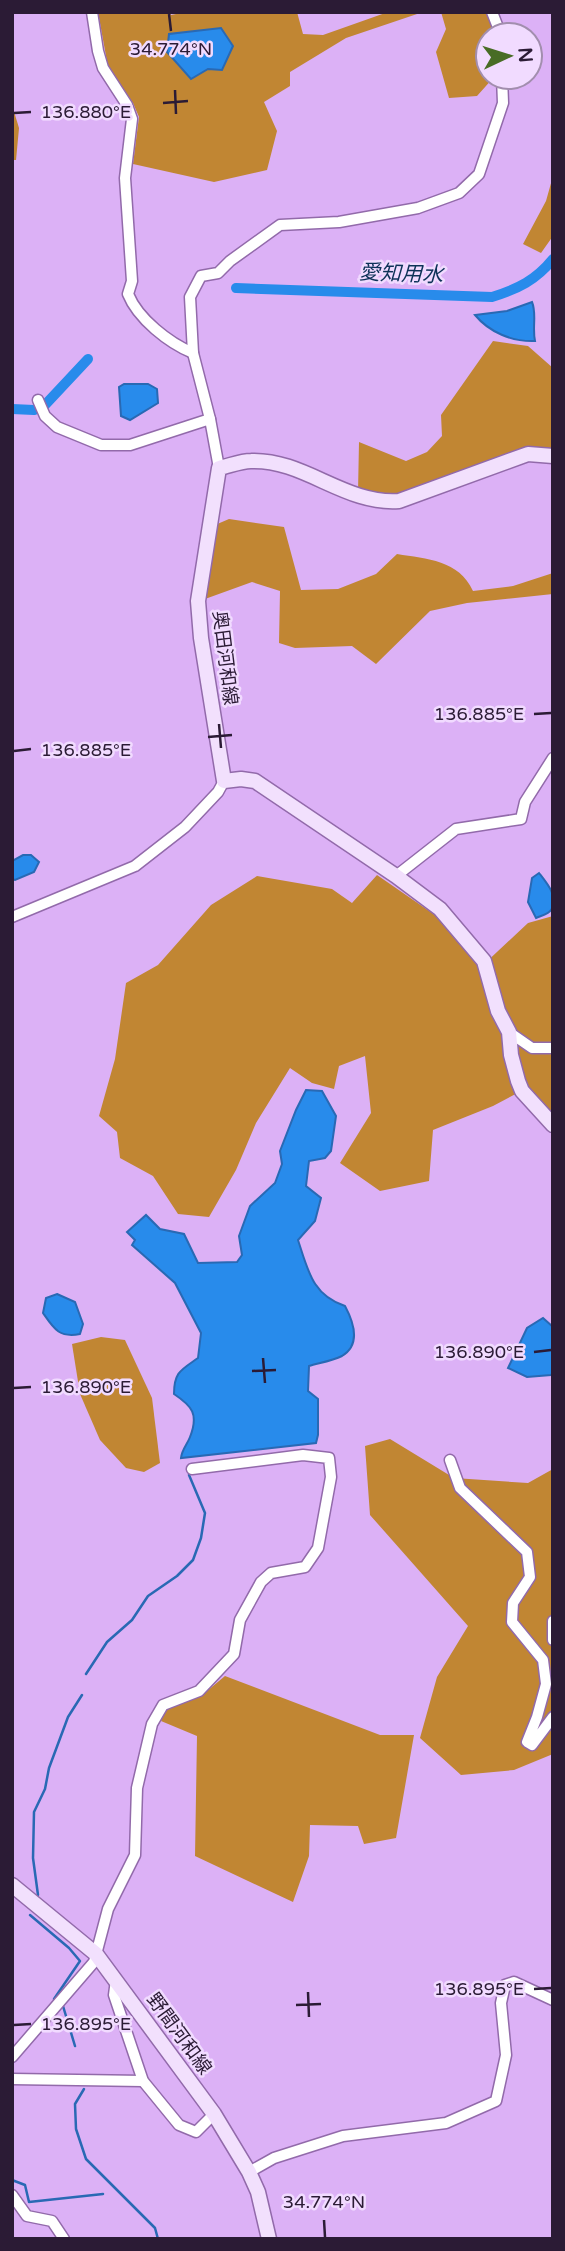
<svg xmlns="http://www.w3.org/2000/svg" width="565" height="2251" viewBox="0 0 565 2251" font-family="'Varela Round','Noto Sans JP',sans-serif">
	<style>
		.green { fill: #c18633 }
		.water { fill: #288beb; stroke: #2969b4; stroke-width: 2 }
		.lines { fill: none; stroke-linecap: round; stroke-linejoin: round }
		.stream { stroke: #2969b4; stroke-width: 2.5 }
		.canal { stroke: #288beb; stroke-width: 10 }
		.street-casing { stroke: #926aaa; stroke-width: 13 }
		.secondary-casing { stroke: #926aaa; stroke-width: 17 }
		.street { stroke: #fff; stroke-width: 10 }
		.secondary { stroke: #f2e0fd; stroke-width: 14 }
		.ticks { fill: none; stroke: #2b1b35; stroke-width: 2.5 }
		.labels { text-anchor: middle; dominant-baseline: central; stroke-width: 5; stroke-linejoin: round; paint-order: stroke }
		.street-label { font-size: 19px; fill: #2b1b35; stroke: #f1dbff }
		.water-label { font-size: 21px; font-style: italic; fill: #0d3258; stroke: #f1dbff }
		.ticks-label { font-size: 18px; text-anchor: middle; fill: #2b1b35; stroke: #f1dbff; stroke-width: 5; stroke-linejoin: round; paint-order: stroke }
	</style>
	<rect width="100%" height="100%" fill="#dcb1f6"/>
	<!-- green -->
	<g class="green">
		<path d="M 98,12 L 170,12 L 171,15 L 186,12 L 297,12 L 303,34 L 323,35 L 388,12 L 423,12 L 346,38 L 290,72 L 290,86 L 264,102 L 277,131 L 267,170 L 214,182 L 133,164 L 139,117 L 133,103 L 108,67 Z"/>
		<path d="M 441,12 L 486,12 L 495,34 L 488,35 L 488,77 L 494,77 L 477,96 L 449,98 L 436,52 L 446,29 Z"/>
		<path d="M 12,105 L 19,128 L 16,160 L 12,160 Z"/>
		<path d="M 553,176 L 553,236 L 541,253 L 523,244 L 546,201 Z"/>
		<path d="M 493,341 L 528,346 L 553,368 L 553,451 L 399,498 L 358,492 L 359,442 L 406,461 L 427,452 L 442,436 L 441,415 Z"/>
		<path d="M 229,519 L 284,527 L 301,590 L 338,589 L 376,574 L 397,554 C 427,559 459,560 473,591 L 513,586 L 553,573 L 553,594 L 467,603 L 430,611 L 376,664 L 352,646 L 295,648 L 279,643 L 280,591 L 252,582 L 205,599 L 215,525 Z"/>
		<path d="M 377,875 L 435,915 L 481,967 L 528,923 L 553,916 L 553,1118 L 525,1089 L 493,1106 L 433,1130 L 429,1181 L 380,1191 L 340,1163 L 371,1113 L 365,1056 L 339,1066 L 334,1089 L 312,1083 L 290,1068 L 256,1123 L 236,1170 L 209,1217 L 178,1214 L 153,1176 L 120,1158 L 117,1132 L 99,1116 L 115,1059 L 126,983 L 158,965 L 211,905 L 257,876 L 332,889 L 352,903 Z"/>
		<path d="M 101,1337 L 125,1340 L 152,1398 L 160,1463 L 144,1472 L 126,1468 L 100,1440 L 80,1394 L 72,1344 Z"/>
		<path d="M 390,1439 L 454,1478 L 528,1483 L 553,1469 L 553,1754 L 514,1770 L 461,1775 L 420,1738 L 437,1677 L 468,1626 L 370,1515 L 365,1446 Z"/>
		<path d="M 225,1676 L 380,1735 L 414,1735 L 396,1838 L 364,1844 L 358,1826 L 310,1825 L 309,1856 L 293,1902 L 195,1856 L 197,1736 L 161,1721 L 166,1708 L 201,1696 Z"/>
	</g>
	<!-- water -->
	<g class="water">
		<path d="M 221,28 L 233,46 L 222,70 L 208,69 L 191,79 L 167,52 L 169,34 Z"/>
		<path d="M 532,302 C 537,314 532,327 535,341 C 512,342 489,332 475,315 L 507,311 Z"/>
		<path d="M 124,384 L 148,384 L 157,389 L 158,403 L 130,420 L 121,416 L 119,387 Z"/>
		<path d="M 23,855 L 31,855 L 39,862 L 34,872 L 15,880 L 12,879 L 12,861 Z"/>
		<path d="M 539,873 C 546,882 560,898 551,910 C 549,914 540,916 536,918 L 528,902 L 532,878 Z"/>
		<path d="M 306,1090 L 322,1091 L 336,1116 L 331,1151 L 325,1158 L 309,1161 L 306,1186 L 321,1198 L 315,1221 L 298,1240 C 308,1270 312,1295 345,1306 C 353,1321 362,1344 342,1356 C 332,1361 319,1363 309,1366 L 308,1391 L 318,1399 L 318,1435 L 316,1443 L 181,1458 C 182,1449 187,1445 190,1437 C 199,1414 192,1406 174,1394 C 174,1372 181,1370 198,1358 L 201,1333 L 175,1283 L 132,1245 L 135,1240 L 127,1232 L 146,1215 L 160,1229 L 184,1234 L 198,1263 L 237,1262 L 242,1255 L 239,1236 L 250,1206 L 275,1183 L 282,1164 L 280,1151 L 296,1110 Z"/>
		<path d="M 57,1294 L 75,1302 L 83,1324 L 80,1334 C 59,1338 54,1329 43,1313 L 46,1298 Z"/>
		<path d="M 543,1318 L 553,1327 L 553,1373 L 551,1375 L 527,1377 L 508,1368 L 527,1328 Z"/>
	</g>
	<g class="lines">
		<!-- stream -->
		<g class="stream">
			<path d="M 86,1674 L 107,1642 L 132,1620 L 148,1596 L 177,1576 L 193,1560 L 201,1538 L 205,1513 L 189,1475"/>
			<path d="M 38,1895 L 33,1858 L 34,1812 L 45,1789 L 49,1768 L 68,1717 L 82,1695"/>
			<path d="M 30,1915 L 69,1948 L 80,1961 L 54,1999"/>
			<path d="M 63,2006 L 75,2046"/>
			<path d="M 84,2089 L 75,2104 L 76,2129 L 86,2159 L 155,2228 L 158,2239"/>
			<path d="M 12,2180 L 25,2185 L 29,2202 L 103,2194"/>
		</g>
		<!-- canal -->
		<g class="canal">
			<path d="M 236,288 L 492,297 C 518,289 536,280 553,259"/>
			<path d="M 12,409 L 34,410 L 44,406 L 88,359"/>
		</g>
		<!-- street casing -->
		<g class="street-casing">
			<g id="street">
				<path d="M 92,12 L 98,51 L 103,68 L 127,105 L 132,119 L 125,178 L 132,281 L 128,294 C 138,319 169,343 193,353"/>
				<path d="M 492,12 L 501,35"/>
				<path d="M 38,400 L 45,416 L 57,427 L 101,445 L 130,445 L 210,419"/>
				<path d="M 219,468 L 210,419 L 193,353 L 190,297 L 201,276 L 218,273 L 230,261 L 280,225 L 339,222 L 418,208 L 459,193 L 479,174 L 503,103 L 502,77"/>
				<path d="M 396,876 L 456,829 L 521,819 L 525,802 L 553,758"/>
				<path d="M 12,917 L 135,866 L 185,827 L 218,792 L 224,781"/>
				<path d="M 509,1032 L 532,1048 L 553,1048"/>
				<path d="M 450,1460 L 460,1488 L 527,1552 L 530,1577 L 513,1603 L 512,1622 L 543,1660 L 546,1684 L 537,1717 L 527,1742 L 532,1745 L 553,1717"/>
				<path d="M 553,1621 L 553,1640"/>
				<path d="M 116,1980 L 114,1995 L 143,2081 L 179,2125 L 196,2132 L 214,2114"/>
				<path d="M 12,2057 L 94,1962 L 108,1909 L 135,1855 L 137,1788 L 152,1724 L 163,1705 L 199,1691 L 234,1654 L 240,1620 L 261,1582 L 271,1573 L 305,1567 L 318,1548 L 331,1477 L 329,1458 L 303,1455 L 192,1469"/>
				<path d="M 12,2079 L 143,2081"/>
				<path d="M 249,2172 L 274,2158 L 343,2136 L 446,2123 L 496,2101 L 506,2055 L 501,2003 L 505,1985 L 514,1982 L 553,2000"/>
				<path d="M 12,2195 L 27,2216 L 52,2221 L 64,2239"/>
			</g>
		</g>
		<!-- secondary casing -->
		<g class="secondary-casing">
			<g id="secondary">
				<path d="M 553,456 L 528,454 L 399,501 C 345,505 304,459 251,461 C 241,461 229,466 219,468 L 198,601 L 201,638 L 224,781 L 241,779 L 255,781 L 396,876 L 440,909 L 484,961 L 498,1011 L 509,1032 L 511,1055 L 518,1081 L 522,1091 L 553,1125"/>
				<path d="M 12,1885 L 96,1954 L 214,2114 L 249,2172 L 258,2192 L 269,2239"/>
			</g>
		</g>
		<!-- street -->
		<use href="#street" class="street"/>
		<!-- secondary -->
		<use href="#secondary" class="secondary"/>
	</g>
	<!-- ticks -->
	<path class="ticks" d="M 169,14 L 171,31M 175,90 L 176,114M 163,103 L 188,101M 14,113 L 31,112M 534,714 L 551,713M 219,724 L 221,748M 208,737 L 232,735M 14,751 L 31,749M 534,1352 L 551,1350M 263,1358 L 265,1383M 252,1371 L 276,1370M 14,1388 L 31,1387M 534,1989 L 551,1988M 308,1992 L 309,2017M 296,2005 L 321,2004M 14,2025 L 31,2024M 324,2220 L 325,2237"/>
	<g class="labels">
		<!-- street labels -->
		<g class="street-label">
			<text transform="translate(225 658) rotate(83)">奥田河和線</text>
			<text transform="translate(179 2034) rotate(54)">野間河和線</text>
		</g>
		<!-- water labels -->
		<g class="water-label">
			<text transform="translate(401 274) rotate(2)">愛知用水</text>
		</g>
	</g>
	<g class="ticks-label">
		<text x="171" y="55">34.774°N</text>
		<text x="86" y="118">136.880°E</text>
		<text x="479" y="720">136.885°E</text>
		<text x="86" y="756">136.885°E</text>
		<text x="479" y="1358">136.890°E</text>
		<text x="86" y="1393">136.890°E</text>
		<text x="479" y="1995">136.895°E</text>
		<text x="86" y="2030">136.895°E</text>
		<text x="324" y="2208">34.774°N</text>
	</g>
	<!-- border -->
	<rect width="565" height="2251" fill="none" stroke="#2b1b35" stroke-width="28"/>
	<!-- north arrow -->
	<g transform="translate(509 56) rotate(86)"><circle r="33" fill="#f1dbff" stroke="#a28eae" stroke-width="2"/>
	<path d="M0-5L12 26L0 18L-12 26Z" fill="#486c25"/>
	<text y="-10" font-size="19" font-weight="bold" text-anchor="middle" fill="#2b1b35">N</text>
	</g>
</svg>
